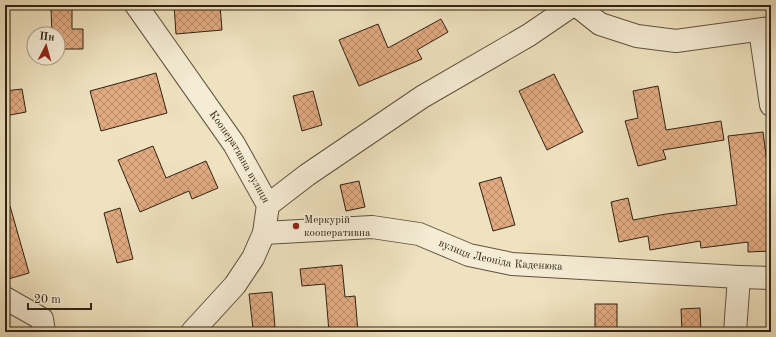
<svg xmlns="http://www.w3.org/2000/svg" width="776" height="337" viewBox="0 0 776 337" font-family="'Old Standard TT',serif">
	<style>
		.building { fill: url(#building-cross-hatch); stroke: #302213 }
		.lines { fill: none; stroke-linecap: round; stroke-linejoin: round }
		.street-casing { stroke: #60523e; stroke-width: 24 }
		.street { stroke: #f5ecd5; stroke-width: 22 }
		.poi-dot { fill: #8f2418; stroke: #f5ecd5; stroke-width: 1.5 }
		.labels { text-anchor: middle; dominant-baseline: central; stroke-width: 3.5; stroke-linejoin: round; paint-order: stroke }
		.street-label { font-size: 11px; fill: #302213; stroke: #f5ecd5 }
		.poi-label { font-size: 11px; fill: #302213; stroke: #f5ecd5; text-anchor: start }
	</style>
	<defs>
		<pattern id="building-cross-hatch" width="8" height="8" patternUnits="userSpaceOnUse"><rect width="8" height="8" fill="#e1aa81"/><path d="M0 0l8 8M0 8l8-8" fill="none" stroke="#b78a68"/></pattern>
	</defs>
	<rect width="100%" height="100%" fill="#efe2bf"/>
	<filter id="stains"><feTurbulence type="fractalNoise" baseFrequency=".005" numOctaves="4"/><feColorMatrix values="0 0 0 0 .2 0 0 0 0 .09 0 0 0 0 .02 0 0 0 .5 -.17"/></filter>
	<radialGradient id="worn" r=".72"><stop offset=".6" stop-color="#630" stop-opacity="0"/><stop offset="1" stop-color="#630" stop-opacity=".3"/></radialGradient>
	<!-- building -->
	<g class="building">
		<path d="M 174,5 L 220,5 L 222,30 L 176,34 Z"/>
		<path d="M 72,8 L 72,29 L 83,29 L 83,49 L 58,49 L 58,34 L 52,34 L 51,9 Z"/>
		<path d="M 441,19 L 448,32 L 417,50 L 422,59 L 359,86 L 339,40 L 378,24 L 388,48 Z"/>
		<path d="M 156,73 L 167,113 L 101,131 L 90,91 Z"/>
		<path d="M 554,74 L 583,132 L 547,150 L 519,91 Z"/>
		<path d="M 658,86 L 666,130 L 721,121 L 724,140 L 663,150 L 666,159 L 638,166 L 625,121 L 638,118 L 633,91 Z"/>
		<path d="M 22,89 L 26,112 L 5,116 L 5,91 Z"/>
		<path d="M 313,91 L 322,125 L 302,131 L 293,96 Z"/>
		<path d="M 763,132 L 771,195 L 771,251 L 748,252 L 748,242 L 701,248 L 700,241 L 650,250 L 648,236 L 619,242 L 611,202 L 628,198 L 633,220 L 666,214 L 737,205 L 728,136 Z"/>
		<path d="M 153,146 L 166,178 L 206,161 L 218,188 L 192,199 L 189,191 L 140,212 L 118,160 Z"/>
		<path d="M 501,177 L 515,225 L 493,231 L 479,183 Z"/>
		<path d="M 359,181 L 365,207 L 346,211 L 340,185 Z"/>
		<path d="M 5,206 L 10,206 L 29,273 L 5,280 Z"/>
		<path d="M 120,208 L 133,259 L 117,263 L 104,213 Z"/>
		<path d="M 342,265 L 345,297 L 355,296 L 358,332 L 329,332 L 325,284 L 302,286 L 300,269 Z"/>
		<path d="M 272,292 L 275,327 L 253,329 L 249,294 Z"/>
		<rect x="595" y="304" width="22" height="28"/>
		<path d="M 700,308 L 701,332 L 682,332 L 681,309 Z"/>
	</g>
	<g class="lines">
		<!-- street casing -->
		<g class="street-casing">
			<g id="street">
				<path id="s1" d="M 136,5 L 234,144 L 268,205 L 264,233 L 253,258 L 235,285 L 192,332"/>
				<path d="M 576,5 L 600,24 L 637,36 L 676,41 L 771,28"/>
				<path d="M 760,30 L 771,105"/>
				<path d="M 268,205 L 307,175 L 422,97 L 529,35 L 573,5"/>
				<path id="s2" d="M 264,233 L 372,227 L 419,234 L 469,255 L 512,264 L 739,277 L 735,332"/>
				<path d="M 739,277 L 771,278"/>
				<path d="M 5,298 L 42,319 L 44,332"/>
			</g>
		</g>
		<!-- street -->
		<use href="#street" class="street"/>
	</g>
	<!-- markers -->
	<circle class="poi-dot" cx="296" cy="226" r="4"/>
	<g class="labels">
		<!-- street labels -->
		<g class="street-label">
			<text stroke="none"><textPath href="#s1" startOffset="184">Кооперативна вулиця</textPath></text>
			<text stroke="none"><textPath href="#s2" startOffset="241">вулиця Леоніда Каденюка</textPath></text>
		</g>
		<!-- poi labels -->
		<g class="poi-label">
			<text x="304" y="220">Меркурій<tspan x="304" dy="13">кооперативна</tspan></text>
		</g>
	</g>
	<!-- margin -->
	<rect width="776" height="337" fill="none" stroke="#efe2bf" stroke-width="20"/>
	<rect x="6" y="6" width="764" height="325" fill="none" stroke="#302213" stroke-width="2"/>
	<rect x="10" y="10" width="756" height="317" fill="none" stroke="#302213"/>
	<!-- north arrow -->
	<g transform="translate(46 46) rotate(6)"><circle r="19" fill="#f5ecd5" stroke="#a69b87"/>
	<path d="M0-3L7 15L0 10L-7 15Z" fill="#8f2418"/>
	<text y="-6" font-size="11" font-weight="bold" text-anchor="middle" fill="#302213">Пн</text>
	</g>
	<!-- scale -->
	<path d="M28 303v6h63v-6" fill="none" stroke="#302213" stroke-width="2"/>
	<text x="34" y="303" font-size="12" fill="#302213" stroke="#f5ecd5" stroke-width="3" paint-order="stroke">20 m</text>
	<rect width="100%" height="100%" filter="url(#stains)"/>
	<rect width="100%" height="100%" fill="url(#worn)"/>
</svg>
